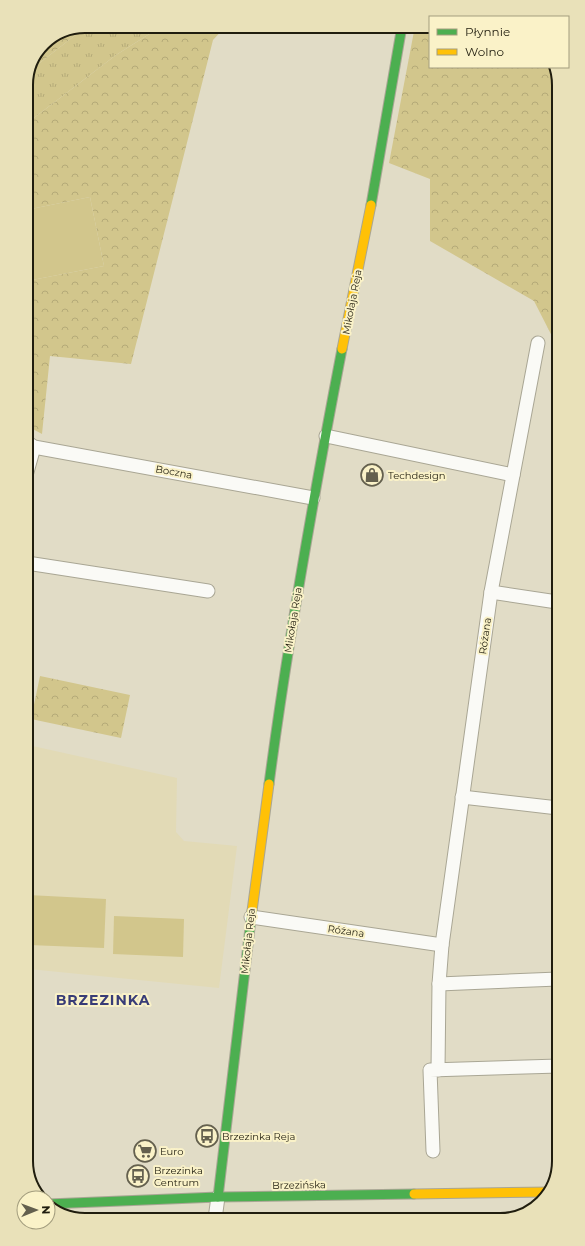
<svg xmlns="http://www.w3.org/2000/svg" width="585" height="1246" viewBox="0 0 585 1246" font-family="Montserrat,sans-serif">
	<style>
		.built { fill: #e2dab6 }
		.grass { fill: url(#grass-tufts) }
		.forest { fill: url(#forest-crowns) }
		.pitch { fill: #d2c68c }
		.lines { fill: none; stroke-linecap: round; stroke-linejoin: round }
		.street-casing { stroke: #a9a694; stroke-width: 15 }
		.fast-casing { stroke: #a9a694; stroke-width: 11 }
		.slow-casing { stroke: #a9a694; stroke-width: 11 }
		.street { stroke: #fafaf6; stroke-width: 13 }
		.fast { stroke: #4caf50; stroke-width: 9 }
		.slow { stroke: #ffc107; stroke-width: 9 }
		.labels { text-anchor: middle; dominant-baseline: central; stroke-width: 4; stroke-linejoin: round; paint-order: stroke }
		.street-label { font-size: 10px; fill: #201d0e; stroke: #faf2c8 }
		.poi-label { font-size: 10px; fill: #201d0e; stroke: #faf2c8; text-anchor: start }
		.district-label { font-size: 14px; font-weight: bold; letter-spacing: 1px; fill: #383c77; stroke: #faf2c8 }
		.rim { fill: none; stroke: #201d0e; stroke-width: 2 }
	</style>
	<defs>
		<pattern id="grass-tufts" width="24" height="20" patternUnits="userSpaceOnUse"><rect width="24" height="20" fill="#d2c68c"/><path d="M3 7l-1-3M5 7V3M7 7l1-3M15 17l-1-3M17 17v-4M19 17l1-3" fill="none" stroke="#b4aa78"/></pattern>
		<pattern id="forest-crowns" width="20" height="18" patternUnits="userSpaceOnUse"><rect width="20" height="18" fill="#d2c68c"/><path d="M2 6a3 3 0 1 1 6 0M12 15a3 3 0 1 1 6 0" fill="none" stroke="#b4aa78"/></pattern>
	</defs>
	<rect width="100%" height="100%" fill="#e1dcc6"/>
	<!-- built -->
	<path class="built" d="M 28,745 L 177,778 L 176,832 L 184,841 L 237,846 L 219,988 L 29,969 Z"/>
	<!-- grass -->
	<path class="grass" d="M 87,26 L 162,26 L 116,55 L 26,124 L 26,81 L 32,69 Z"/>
	<!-- forest -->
	<g class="forest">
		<path d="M 87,26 L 32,69 L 43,43 Z"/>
		<path d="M 162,26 L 226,26 L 213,40 L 131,364 L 50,356 L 42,434 L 27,426 L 27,281 L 104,266 L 90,197 L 26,210 L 26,124 L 116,55 Z"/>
		<path d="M 415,26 L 430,26 L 430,67 L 556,67 L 557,346 L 534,301 L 430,241 L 430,179 L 389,163 Z"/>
		<path d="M 40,676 L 130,695 L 121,738 L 31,719 Z"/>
	</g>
	<!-- pitch -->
	<g class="pitch">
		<path d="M 90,197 L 104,266 L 27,281 L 26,210 Z"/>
		<path d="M 28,895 L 106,899 L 104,948 L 29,945 Z"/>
		<path d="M 114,916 L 184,919 L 183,957 L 113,954 Z"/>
	</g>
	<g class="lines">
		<!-- street casing -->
		<g class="street-casing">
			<g id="street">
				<path d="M 326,436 L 513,475"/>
				<path d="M 27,442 L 34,447 L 313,498"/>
				<path d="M 27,472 L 34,447"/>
				<path d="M 27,563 L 208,591"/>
				<path d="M 491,592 L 557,602"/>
				<path d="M 462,797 L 558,808"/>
				<path d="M 251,917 L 442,945"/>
				<path d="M 439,984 L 558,979"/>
				<path d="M 438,1070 L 439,984 L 442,945 L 491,592 L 538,343"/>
				<path d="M 433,1151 L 430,1070 L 559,1066"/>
				<path d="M 215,1219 L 218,1197"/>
			</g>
		</g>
		<!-- fast casing -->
		<g class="fast-casing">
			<g id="fast">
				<path d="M 371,205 L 402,26"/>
				<path d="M 269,784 C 288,639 314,494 342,349"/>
				<path d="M 218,1197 L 252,911"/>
				<path d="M 48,1204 L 218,1197 L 414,1194"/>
			</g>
		</g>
		<!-- slow casing -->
		<g class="slow-casing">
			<g id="slow">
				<path d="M 342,349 L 371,205"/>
				<path d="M 252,911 L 269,784"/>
				<path d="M 414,1194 L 550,1192"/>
			</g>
		</g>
		<!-- street -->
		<use href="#street" class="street"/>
		<!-- fast -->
		<use href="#fast" class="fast"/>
		<!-- slow -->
		<use href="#slow" class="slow"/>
	</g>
	<!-- icons -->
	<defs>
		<g id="shop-ring" transform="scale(1.15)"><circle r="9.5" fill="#faf2c8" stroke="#64604e" stroke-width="1.5"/><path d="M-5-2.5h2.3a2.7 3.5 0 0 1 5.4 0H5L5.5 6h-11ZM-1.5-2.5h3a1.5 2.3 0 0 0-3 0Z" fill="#64604e"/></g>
		<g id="bus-ring" transform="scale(1.15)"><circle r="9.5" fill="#faf2c8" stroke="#64604e" stroke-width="1.5"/><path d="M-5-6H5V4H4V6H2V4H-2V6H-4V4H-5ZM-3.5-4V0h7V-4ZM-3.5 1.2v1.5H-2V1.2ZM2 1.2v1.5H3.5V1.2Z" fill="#64604e"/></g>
		<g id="supermarket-ring" transform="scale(1.15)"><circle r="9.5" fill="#faf2c8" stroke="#64604e" stroke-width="1.5"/><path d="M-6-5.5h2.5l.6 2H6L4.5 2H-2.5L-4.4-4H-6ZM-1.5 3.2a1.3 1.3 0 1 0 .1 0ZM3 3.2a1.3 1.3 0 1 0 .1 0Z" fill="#64604e"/></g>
	</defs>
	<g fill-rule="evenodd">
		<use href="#shop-ring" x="372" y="475"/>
		<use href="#bus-ring" x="207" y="1136"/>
		<use href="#supermarket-ring" x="145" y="1151"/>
		<use href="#bus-ring" x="138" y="1176"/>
	</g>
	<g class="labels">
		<!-- street labels -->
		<g class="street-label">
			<text transform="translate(352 302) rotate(-79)">Mikołaja Reja</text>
			<text transform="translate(174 472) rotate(10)">Boczna</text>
			<text transform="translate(293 620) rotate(-81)">Mikołaja Reja</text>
			<text transform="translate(485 636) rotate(-82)">Różana</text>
			<text transform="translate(346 931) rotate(8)">Różana</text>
			<text transform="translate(248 941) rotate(-84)">Mikołaja Reja</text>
			<text transform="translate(299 1185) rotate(-1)">Brzezińska</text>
		</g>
		<!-- poi labels -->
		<g class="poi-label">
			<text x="388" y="475">Techdesign</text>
			<text x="222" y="1136">Brzezinka Reja</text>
			<text x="160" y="1151">Euro</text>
			<text x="154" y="1170">Brzezinka<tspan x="154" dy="12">Centrum</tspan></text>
		</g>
		<!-- district labels -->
		<g class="district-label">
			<text x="103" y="1000">BRZEZINKA</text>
		</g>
	</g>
	<!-- crop -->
	<path d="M0 0H585V1246H0ZM85 33H500A52 52 0 0 1 552 85V1161A52 52 0 0 1 500 1213H85A52 52 0 0 1 33 1161V85A52 52 0 0 1 85 33Z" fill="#e9e1b9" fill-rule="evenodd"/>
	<path class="rim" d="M85 33H500A52 52 0 0 1 552 85V1161A52 52 0 0 1 500 1213H85A52 52 0 0 1 33 1161V85A52 52 0 0 1 85 33Z"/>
	<!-- legend -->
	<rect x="429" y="16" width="140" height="52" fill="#faf2c8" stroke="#a39d7e"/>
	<rect x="437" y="29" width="20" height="6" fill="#4caf50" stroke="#a39d7e"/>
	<text x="465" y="36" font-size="12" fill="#201d0e">Płynnie</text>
	<rect x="437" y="49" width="20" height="6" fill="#ffc107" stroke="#a39d7e"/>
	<text x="465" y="56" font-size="12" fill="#201d0e">Wolno</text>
	<!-- north arrow -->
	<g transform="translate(36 1210) rotate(89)"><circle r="19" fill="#faf2c8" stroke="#a39d7e"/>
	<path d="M0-3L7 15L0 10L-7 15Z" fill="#64604e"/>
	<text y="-6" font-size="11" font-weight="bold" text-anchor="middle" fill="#201d0e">N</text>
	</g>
</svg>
